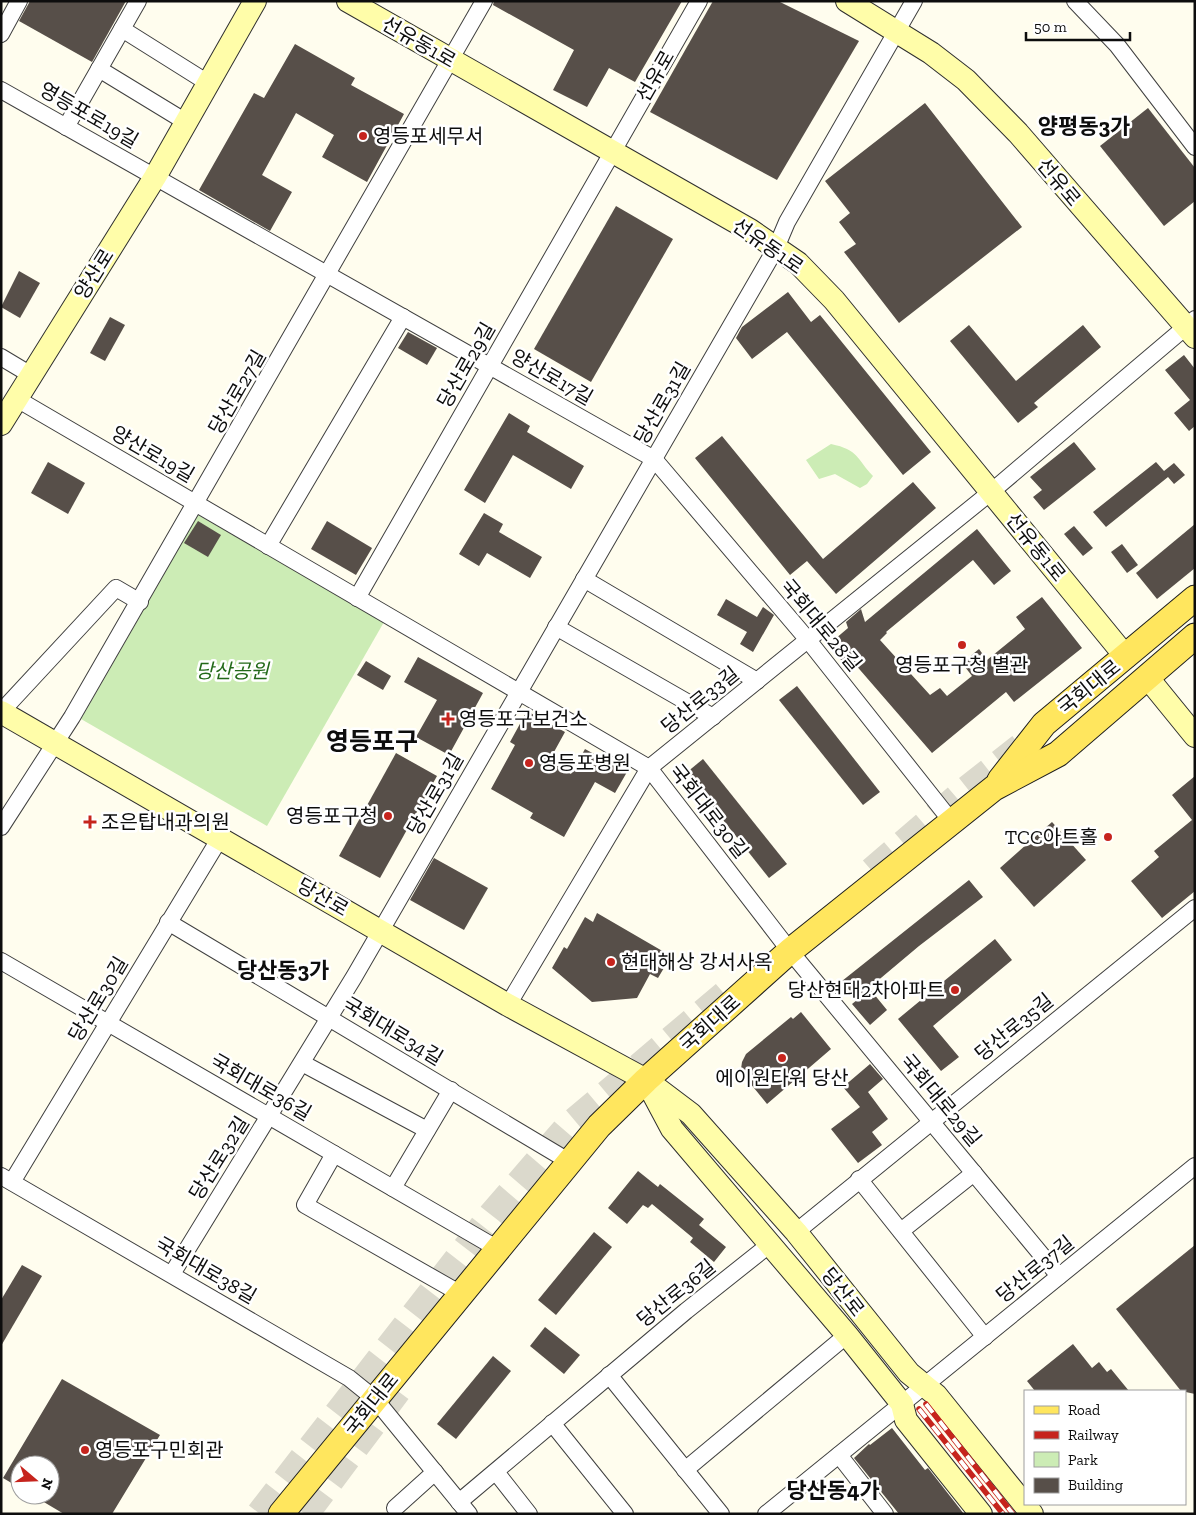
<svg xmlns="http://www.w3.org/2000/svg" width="1196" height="1515" viewBox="0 0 1196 1515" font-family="'Zilla Slab','Noto Sans KR',serif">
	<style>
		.green { fill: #ccecb5 }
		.building { fill: #574f49 }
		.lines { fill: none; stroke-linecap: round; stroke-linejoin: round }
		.highway-tunnel { stroke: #dbd9cc; stroke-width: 28; stroke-dasharray: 28 14; stroke-linecap: butt }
		.street-casing { stroke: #404040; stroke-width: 18 }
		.secondary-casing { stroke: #2f2f2f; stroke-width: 24 }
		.primary-casing { stroke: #1e1e1e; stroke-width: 27 }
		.street { stroke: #fff; stroke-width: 16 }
		.secondary { stroke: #fffda9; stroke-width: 22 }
		.primary { stroke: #ffe65e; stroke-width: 25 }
		.rail-casing { stroke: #c6241d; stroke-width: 5.5 }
		.rail { stroke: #fff; stroke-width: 4; stroke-dasharray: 11; stroke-linecap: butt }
		.poi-dot { fill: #c6241d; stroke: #fff; stroke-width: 2 }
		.labels { text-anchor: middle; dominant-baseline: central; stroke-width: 5; stroke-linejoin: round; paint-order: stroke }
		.street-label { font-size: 20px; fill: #0d0d0d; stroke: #fff }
		.poi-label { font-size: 20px; fill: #0d0d0d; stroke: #fff; text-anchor: start }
		.park-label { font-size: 20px; font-style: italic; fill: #236919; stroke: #fff }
		.quarter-label { font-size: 22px; font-weight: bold; fill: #0d0d0d; stroke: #fff }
		.district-label { font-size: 25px; font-weight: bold; fill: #0d0d0d; stroke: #fff }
	</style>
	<rect width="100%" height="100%" fill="#fffdee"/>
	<!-- green -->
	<g class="green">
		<path d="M 831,444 C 859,450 856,458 873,476 L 867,484 L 860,488 L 835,474 L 819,479 L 806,460 Z"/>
		<path d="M 198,515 L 384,622 L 267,826 L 81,719 Z"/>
	</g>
	<!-- building -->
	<g class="building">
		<path d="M 30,1 L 126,1 L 92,62 L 19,21 Z"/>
		<path d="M 494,1 L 682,1 L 635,82 L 609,68 L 587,107 L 553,90 L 574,50 L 493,5 Z"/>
		<path d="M 713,1 L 778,1 L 859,41 L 777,180 L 650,112 Z"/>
		<path d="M 295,44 L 355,78 L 351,85 L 404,114 L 367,182 L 322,157 L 334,135 L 296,113 L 262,175 L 292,192 L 270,231 L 199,190 L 254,93 L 264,98 Z"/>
		<path d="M 925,103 L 1022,227 L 899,323 L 844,252 L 856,244 L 839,222 L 850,213 L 825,181 Z"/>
		<path d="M 1148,108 L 1195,168 L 1195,201 L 1164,226 L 1100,146 Z"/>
		<path d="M 616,206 L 673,239 L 591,382 L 534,349 Z"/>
		<path d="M 19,271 L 40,283 L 20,318 L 1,307 Z"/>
		<path d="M 788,292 L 811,322 L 820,315 L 931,452 L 903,475 L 787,332 L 752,359 L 736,338 L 742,327 Z"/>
		<path d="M 110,317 L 125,325 L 105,361 L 90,353 Z"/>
		<path d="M 969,325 L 1016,381 L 1083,325 L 1101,347 L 1034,403 L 1038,407 L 1018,423 L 950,341 Z"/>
		<path d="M 408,332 L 437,348 L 427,365 L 398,348 Z"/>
		<path d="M 1184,355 L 1195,369 L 1195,426 L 1189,431 L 1174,413 L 1190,400 L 1165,370 Z"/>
		<path d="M 509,413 L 530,426 L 527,432 L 584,466 L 571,489 L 513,455 L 485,503 L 464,490 Z"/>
		<path d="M 722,436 L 823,559 L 913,482 L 936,508 L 836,594 L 807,561 L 790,575 L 695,458 Z"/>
		<path d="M 1074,442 L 1096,469 L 1044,510 L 1033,497 L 1042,490 L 1030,477 Z"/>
		<path d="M 48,462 L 85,483 L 68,514 L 31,493 Z"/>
		<path d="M 1156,462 L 1164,471 L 1174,463 L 1185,475 L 1174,484 L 1168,477 L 1106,527 L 1093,512 Z"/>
		<path d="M 484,513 L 503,524 L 499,532 L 542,557 L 530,578 L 487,553 L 479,566 L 459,554 Z"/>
		<path d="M 198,521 L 221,535 L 208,557 L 184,543 Z"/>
		<path d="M 327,521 L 372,548 L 356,575 L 311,549 Z"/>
		<path d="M 1195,524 L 1195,568 L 1157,599 L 1136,573 Z"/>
		<path d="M 1074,526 L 1093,548 L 1083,556 L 1064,534 Z"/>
		<path d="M 977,529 L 1011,571 L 994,585 L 973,560 L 886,632 L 887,633 L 880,640 L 930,695 L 940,688 L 947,696 L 972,676 L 962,663 L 979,649 L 987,660 L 1025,629 L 1016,617 L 1042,597 L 1082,648 L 1014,702 L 1006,692 L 932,753 L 854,663 L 848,668 L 828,645 L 848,628 L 846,622 L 861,609 L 865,622 Z"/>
		<path d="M 1122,544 L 1138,565 L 1127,573 L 1111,552 Z"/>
		<path d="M 726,599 L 757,617 L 763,607 L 774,615 L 753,652 L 740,644 L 747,632 L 717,615 Z"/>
		<path d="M 418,657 L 483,693 L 449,755 L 416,737 L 437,700 L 404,682 Z"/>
		<path d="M 366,661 L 391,676 L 383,690 L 357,675 Z"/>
		<path d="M 797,686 L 880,792 L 863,805 L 779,700 Z"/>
		<path d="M 527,711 L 565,732 L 549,761 L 571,774 L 585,749 L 627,772 L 615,793 L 595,782 L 564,837 L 530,818 L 533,813 L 491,789 L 515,745 L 510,742 Z"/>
		<path d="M 396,753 L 437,776 L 380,878 L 339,856 Z"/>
		<path d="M 703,759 L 787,864 L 769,878 L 686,773 Z"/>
		<path d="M 1195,776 L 1195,891 L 1162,918 L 1131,881 L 1159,857 L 1154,851 L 1192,820 L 1172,795 Z"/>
		<path d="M 1052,822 L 1086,860 L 1034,907 L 1000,868 Z"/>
		<path d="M 434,858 L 488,888 L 464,930 L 410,900 Z"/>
		<path d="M 969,880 L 983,897 L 919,946 L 869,988 L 887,1010 L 870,1025 L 852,1004 L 857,1000 L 842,981 Z"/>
		<path d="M 597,913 L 671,956 L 658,978 L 650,974 L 637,998 L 592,1002 L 552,968 L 564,947 L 567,949 L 585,917 L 593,922 Z"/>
		<path d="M 995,939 L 1012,960 L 933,1026 L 959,1057 L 941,1071 L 898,1019 Z"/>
		<path d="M 801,1012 L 831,1049 L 767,1104 L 745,1077 L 741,1069 L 742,1062 L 746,1054 L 791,1017 L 793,1019 Z"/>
		<path d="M 870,1064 L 883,1079 L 868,1092 L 888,1119 L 872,1132 L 882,1145 L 858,1163 L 831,1129 L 860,1107 L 843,1087 Z"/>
		<path d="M 638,1171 L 658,1187 L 660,1184 L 704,1219 L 699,1225 L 726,1247 L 714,1262 L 690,1242 L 693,1238 L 652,1204 L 648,1208 L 643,1205 L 627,1224 L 608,1208 Z"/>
		<path d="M 594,1232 L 612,1247 L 556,1315 L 538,1300 Z"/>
		<path d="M 1195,1245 L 1195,1394 L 1181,1391 L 1116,1309 Z"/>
		<path d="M 22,1265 L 42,1276 L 1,1346 L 1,1300 Z"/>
		<path d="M 545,1327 L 580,1355 L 564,1374 L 530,1346 Z"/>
		<path d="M 1073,1344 L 1092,1368 L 1099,1362 L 1107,1372 L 1111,1369 L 1129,1391 L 1035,1391 L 1027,1381 Z"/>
		<path d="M 493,1356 L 511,1371 L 456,1439 L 437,1424 Z"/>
		<path d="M 62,1379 L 160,1435 L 112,1514 L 64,1514 L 32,1495 L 50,1495 L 50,1465 L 20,1465 L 20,1488 L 3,1478 Z"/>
		<path d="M 892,1428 L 925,1470 L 928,1468 L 964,1514 L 899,1514 L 854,1458 L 869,1444 L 870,1445 Z"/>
	</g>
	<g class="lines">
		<!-- highway-tunnel -->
		<g class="highway-tunnel">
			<path d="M 872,871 L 964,792 L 1021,747"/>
			<path d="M 260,1514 L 492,1215 L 568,1127 L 728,992"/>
			<path d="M 305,1514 L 400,1387"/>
		</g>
		<!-- street casing -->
		<g class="street-casing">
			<g id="street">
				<path d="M 1075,1 L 1117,45 L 1195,147"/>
				<path d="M 122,29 L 208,83"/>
				<path d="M 1,34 L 19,1"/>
				<path d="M 99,69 L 186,122"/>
				<path d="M 1,90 L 654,459 L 808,640 L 952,822"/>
				<path d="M 66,127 L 138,1"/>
				<path d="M 1,357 L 31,375"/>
				<path d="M 17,399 L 649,768 L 790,951 L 1059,1276"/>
				<path d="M 268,546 L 403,317"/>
				<path d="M 584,579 L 757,681"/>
				<path d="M 357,598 L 699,1"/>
				<path d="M 556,627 L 713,717"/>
				<path d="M 1,712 L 116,588 L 140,602"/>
				<path d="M 1,827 L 72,717 L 484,1"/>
				<path d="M 168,922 L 570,1162"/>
				<path d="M 1,961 L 498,1249"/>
				<path d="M 508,1005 L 649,768 L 991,492 L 1195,319"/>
				<path d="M 302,1063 L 427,1130"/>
				<path d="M 334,1154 L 305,1205 L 461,1294"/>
				<path d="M 1,1176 L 349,1378 L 375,1399 L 469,1514"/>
				<path d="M 859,1179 L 985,1337"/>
				<path d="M 12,1182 L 220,838"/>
				<path d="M 393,1188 L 451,1090"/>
				<path d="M 901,1231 L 974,1173"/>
				<path d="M 796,1232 L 1195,908"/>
				<path d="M 172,1274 L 354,977 L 776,248 L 787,222 L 914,1"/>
				<path d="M 609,1375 L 721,1514"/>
				<path d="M 552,1423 L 625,1514"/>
				<path d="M 839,1455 L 885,1514"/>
				<path d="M 685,1470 L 847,1335"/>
				<path d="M 496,1472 L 529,1514"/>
				<path d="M 459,1502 L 686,1311 L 769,1245"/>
				<path d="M 395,1508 L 435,1472"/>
				<path d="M 766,1514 L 1195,1166"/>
			</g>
		</g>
		<!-- secondary casing -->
		<g class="secondary-casing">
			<g id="secondary">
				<path d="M 348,1 L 750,230 L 798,263 L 834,300 L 1126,657"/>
				<path d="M 847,1 L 931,53 L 966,80 L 1018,133 L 1195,337"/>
				<path d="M 1,424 L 155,177 L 255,1"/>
				<path d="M 1147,677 L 1195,736"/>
				<path d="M 1,712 L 508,1005 L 646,1080 L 691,1114 L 796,1232 L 909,1373 L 936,1395 L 1032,1514"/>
				<path d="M 648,1084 L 672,1129 L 847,1335 L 902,1404 L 906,1420 L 981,1514"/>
			</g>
		</g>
		<!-- primary casing -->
		<g class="primary-casing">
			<g id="primary">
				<path d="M 1000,780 L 1044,724 L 1195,598"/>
				<path d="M 281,1514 L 599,1126 L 646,1080 L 790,951 L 994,788 L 1058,754 L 1195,636"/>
			</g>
		</g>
		<!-- street -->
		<use href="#street" class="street"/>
		<!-- secondary -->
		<use href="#secondary" class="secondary"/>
		<!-- primary -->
		<use href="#primary" class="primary"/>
		<!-- rail casing -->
		<g class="rail-casing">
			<g id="rail">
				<path d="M 926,1404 L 1013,1514"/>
				<path d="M 919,1409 L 1003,1514"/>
			</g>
		</g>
		<!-- rail -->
		<use href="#rail" class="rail"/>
	</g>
	<!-- markers -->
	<g class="poi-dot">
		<circle cx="363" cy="136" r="5"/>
		<circle cx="962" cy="645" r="5"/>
		<path d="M445.5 711.5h5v5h5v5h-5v5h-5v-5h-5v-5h5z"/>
		<circle cx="529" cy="763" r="5"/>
		<circle cx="388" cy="816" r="5"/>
		<path d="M87.5 814.5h5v5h5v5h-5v5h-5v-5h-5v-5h5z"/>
		<circle cx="1108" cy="837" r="5"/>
		<circle cx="611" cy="962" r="5"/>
		<circle cx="955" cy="990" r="5"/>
		<circle cx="782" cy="1058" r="5"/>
		<circle cx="85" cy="1450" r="5"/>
	</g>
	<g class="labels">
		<!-- street labels -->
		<g class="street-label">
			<text transform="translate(419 42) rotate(30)">선유동1로</text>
			<text transform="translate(655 76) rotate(-60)">선유로</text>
			<text transform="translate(89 115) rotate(30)">영등포로19길</text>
			<text transform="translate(1059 182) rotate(50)">선유로</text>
			<text transform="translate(768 246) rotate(35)">선유동1로</text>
			<text transform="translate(94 274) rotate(-58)">양산로</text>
			<text transform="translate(466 365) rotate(-60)">당산로29길</text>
			<text transform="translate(552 377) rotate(30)">양산로17길</text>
			<text transform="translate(237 392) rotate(-60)">당산로27길</text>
			<text transform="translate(662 403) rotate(-60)">당산로31길</text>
			<text transform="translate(153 454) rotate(30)">양산로19길</text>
			<text transform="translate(1036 547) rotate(51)">선유동1로</text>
			<text transform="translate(821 625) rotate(50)">국회대로28길</text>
			<text transform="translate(1089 687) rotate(-39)">국회대로</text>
			<text transform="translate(700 700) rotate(-39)">당산로33길</text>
			<text transform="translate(435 794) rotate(-60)">당산로31길</text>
			<text transform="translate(709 811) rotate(52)">국회대로30길</text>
			<text transform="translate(323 897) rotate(30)">당산로</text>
			<text transform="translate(98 999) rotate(-59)">당산로30길</text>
			<text transform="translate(710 1023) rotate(-42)">국회대로</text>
			<text transform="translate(1014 1027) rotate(-39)">당산로35길</text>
			<text transform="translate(393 1031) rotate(31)">국회대로34길</text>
			<text transform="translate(261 1087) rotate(30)">국회대로36길</text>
			<text transform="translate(941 1100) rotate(50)">국회대로29길</text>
			<text transform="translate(219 1158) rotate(-58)">당산로32길</text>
			<text transform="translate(1035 1269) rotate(-39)">당산로37길</text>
			<text transform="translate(206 1270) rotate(30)">국회대로38길</text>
			<text transform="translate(843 1292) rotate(52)">당산로</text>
			<text transform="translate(676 1293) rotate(-39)">당산로36길</text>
			<text transform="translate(371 1404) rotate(-51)">국회대로</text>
		</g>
		<!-- poi labels -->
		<g class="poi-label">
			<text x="373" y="136">영등포세무서</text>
			<text x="962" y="665" text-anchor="middle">영등포구청 별관</text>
			<text x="459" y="719">영등포구보건소</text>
			<text x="539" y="763">영등포병원</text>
			<text x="378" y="816" text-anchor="end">영등포구청</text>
			<text x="101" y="822">조은탑내과의원</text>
			<text x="1098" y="837" text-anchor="end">TCC아트홀</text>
			<text x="621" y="962">현대해상 강서사옥</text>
			<text x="945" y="990" text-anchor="end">당산현대2차아파트</text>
			<text x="782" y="1078" text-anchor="middle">에이원타워 당산</text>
			<text x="95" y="1450">영등포구민회관</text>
		</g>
		<!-- park labels -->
		<g class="park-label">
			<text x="232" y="671">당산공원</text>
		</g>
		<!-- quarter labels -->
		<g class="quarter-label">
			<text x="1084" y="126">양평동3가</text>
			<text x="283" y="970">당산동3가</text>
			<text x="833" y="1490">당산동4가</text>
		</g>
		<!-- district labels -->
		<g class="district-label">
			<text x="372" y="741">영등포구</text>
		</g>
	</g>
	<!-- border -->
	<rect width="1196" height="1515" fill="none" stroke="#0d0d0d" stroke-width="5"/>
	<!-- legend -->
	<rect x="1024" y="1390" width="162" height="115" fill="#ffffff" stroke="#9e9e9e"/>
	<rect x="1034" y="1406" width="25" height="8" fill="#ffe65e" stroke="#9e9e9e"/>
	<text x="1068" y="1415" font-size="15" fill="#0d0d0d">Road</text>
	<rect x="1034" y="1431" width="25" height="8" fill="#c6241d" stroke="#9e9e9e"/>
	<text x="1068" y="1440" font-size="15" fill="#0d0d0d">Railway</text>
	<rect x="1034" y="1452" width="25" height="15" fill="#ccecb5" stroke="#9e9e9e"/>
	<text x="1068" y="1465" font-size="15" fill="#0d0d0d">Park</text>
	<rect x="1034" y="1478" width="25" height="15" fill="#574f49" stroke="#9e9e9e"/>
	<text x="1068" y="1490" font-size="15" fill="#0d0d0d">Building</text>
	<!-- north arrow -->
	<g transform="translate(35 1480) rotate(109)"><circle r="24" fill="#ffffff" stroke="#9e9e9e"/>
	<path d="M0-4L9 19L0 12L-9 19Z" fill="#c6241d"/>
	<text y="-8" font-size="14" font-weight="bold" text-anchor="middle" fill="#0d0d0d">N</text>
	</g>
	<!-- scale -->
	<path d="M1026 32v8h104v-8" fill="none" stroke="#0d0d0d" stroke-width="2.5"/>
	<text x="1034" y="32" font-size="15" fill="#0d0d0d" stroke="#ffffff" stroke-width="4" paint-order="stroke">50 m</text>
</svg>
